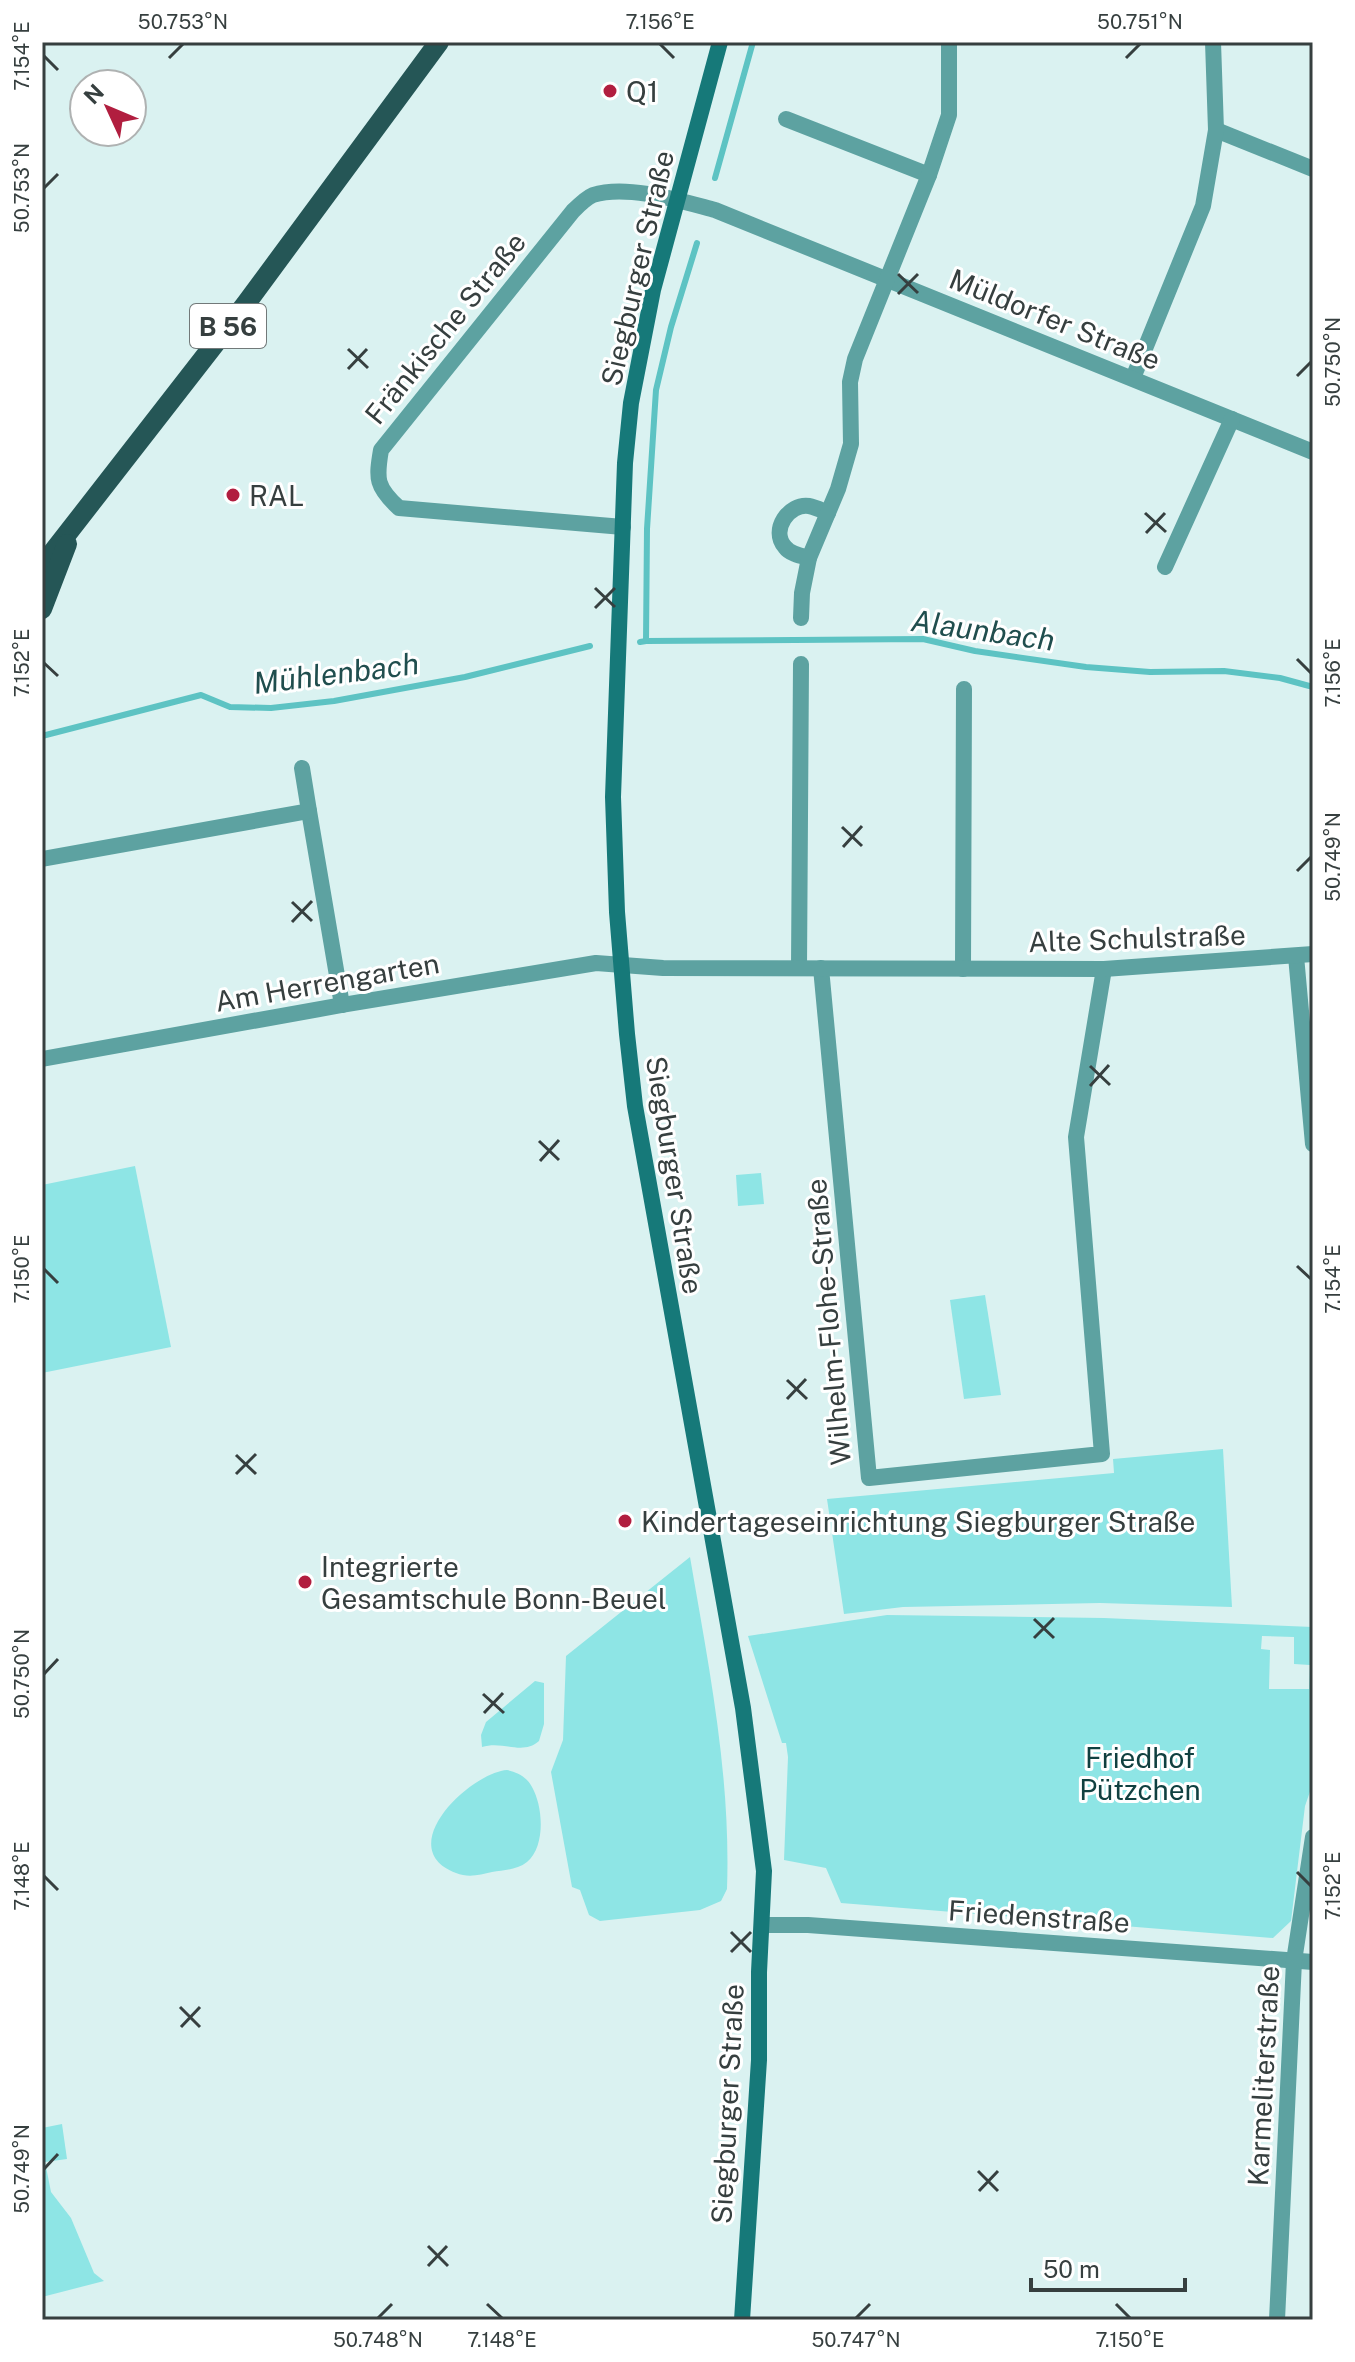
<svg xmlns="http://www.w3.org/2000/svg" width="1355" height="2362" viewBox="0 0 1355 2362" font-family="'Public Sans',sans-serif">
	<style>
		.green { fill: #8ee5e5; fill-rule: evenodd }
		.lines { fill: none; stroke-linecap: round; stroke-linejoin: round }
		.stream { stroke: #5dc3c3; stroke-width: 6 }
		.street { stroke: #5da2a1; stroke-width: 16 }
		.secondary { stroke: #167979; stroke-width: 16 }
		.primary { stroke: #255656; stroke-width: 20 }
		.ticks { fill: none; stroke: #363f3f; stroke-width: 3 }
		.poi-dot { fill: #b11e3f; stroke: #fff; stroke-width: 3 }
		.labels { text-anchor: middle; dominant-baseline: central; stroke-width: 6; stroke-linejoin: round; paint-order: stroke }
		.shield { fill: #fff; stroke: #727979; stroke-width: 2 }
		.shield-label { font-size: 26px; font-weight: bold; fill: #363f3f }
		.poi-label { font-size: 28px; fill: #363f3f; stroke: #fff; text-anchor: start }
		.street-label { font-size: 28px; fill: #363f3f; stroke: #fff }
		.park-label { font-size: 28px; fill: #104040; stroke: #fff }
		.water-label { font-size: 30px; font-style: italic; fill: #204e4e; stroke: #fff }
		.neatline { fill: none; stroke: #363f3f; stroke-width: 3 }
		.ticks-label { font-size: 20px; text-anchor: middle; fill: #363f3f }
	</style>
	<rect width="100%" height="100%" fill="#daf2f1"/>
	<!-- green -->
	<g class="green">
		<path d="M 135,1166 L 171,1347 L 42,1373 L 42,1185 Z"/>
		<path d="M 761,1173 L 764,1204 L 738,1206 L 736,1175 Z"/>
		<path d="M 985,1295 L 1001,1395 L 964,1399 L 950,1300 Z"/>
		<path d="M 1223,1449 L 1232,1607 L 1100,1603 L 903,1607 L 844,1614 L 827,1499 L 1114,1473 L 1113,1459 Z"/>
		<path d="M 690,1557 C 709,1668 731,1776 727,1889 L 721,1901 L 700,1910 L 600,1921 L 589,1915 L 580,1890 L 572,1887 L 551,1772 L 563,1740 L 566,1656 Z"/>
		<path d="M 887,1615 L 1104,1618 L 1313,1627 L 1313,1783 L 1305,1806 L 1291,1921 L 1273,1938 L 841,1903 L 826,1868 L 784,1860 L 788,1757 L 786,1743 L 782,1743 L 748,1636 ZM 1262,1636 L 1294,1637 L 1294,1664 L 1310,1665 L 1309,1689 L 1269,1689 L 1270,1650 L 1261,1649 Z"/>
		<path d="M 535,1681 L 544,1683 L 544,1724 L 539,1741 C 522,1756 503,1740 482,1747 L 481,1735 L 486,1722 Z"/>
		<path d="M 507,1770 C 517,1772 527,1777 532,1787 C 543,1806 546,1846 527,1862 C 517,1870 504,1870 492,1872 C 480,1875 468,1878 456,1873 C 391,1848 470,1773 507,1770 Z"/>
		<path d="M 62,2124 L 67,2159 L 45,2162 L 51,2192 L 71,2218 L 94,2273 L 104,2281 L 42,2297 L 42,2128 Z"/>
	</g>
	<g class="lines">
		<!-- stream -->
		<g class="stream">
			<path d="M 715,178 L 753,42"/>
			<path d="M 646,641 L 923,639 L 975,651 L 1086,667 L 1150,672 L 1224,671 L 1280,678 L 1313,687"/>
			<path d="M 640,642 L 646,641 L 647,529 L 656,390 L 671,327 L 697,243"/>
			<path d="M 42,736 L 201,695 L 230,707 L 271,708 L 334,701 L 465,677 L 590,646"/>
		</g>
		<!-- street -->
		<g class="street">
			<path d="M 786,119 L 929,175"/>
			<path d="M 1216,130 L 1313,169"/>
			<path d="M 1133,378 L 1203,206 L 1216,130 L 1213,42"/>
			<path d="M 623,527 L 399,508 C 376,487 376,479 381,450 L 573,211 C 579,205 586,198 593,195 C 627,184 681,201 715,210 L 1313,452"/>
			<path d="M 809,558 C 801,556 790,554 785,547 C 770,530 789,503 809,506 C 815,507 823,511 828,513"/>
			<path d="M 1165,567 L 1232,419"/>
			<path d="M 801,618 L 802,593 L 809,558 L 838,489 L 851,444 L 850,382 L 855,359 L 929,175 L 949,115 L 949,42"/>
			<path d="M 309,811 L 342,1005"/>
			<path d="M 42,859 L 309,811 L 302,768"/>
			<path d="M 1296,956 L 1313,1144"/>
			<path d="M 799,968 L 801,664"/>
			<path d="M 821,968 L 869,1478 L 1102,1454 L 1076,1137 L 1104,969"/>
			<path d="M 963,969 L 964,689"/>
			<path d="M 42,1059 L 342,1005 L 596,963 L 663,968 L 1104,969 L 1313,954"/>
			<path d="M 762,1925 L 808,1925 L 1313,1962"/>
			<path d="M 1277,2320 L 1294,1961 L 1313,1837"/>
		</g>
		<!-- secondary -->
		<path class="secondary" d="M 720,42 L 653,290 L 631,403 L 625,463 L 613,797 L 617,912 L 627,1034 L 635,1106 L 743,1708 L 764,1871 L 759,1972 L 759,2060 L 742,2320"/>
		<!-- primary -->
		<g class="primary">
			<path d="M 42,566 L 245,305 L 439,42"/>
			<path d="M 42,609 L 67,544"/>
		</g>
	</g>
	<!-- ticks -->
	<path class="ticks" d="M 660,44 L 674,58M 44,56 L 58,70M 169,58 L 183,44M 1126,58 L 1140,44M 44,188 L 58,174M 898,274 L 918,293M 898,294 L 918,274M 348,349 L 368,368M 348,369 L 367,349M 1297,376 L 1311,362M 1145,513 L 1166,532M 1146,533 L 1165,513M 595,588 L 615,607M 595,608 L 615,588M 1297,659 L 1311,673M 44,663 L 58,676M 842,827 L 862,846M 843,847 L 862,826M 1297,871 L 1311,857M 292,902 L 312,921M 292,922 L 312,901M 1090,1066 L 1110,1085M 1090,1086 L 1109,1065M 539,1141 L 559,1160M 540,1161 L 559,1140M 1297,1266 L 1311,1279M 44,1269 L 58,1283M 787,1380 L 807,1399M 787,1399 L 806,1379M 236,1455 L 256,1474M 236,1474 L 256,1454M 1034,1619 L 1054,1638M 1034,1638 L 1054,1618M 44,1674 L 58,1659M 483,1694 L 504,1713M 484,1713 L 503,1693M 1297,1872 L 1311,1886M 44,1876 L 58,1890M 731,1932 L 751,1952M 731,1952 L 751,1932M 180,2007 L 200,2027M 181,2027 L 200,2007M 44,2169 L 58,2154M 978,2171 L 998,2191M 979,2191 L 998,2171M 428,2246 L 448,2266M 428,2266 L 447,2246M 487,2304 L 502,2318M 1116,2304 L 1130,2318M 378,2318 L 392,2304M 856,2318 L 870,2304"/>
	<!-- markers -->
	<g class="poi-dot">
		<circle cx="610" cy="91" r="8"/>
		<circle cx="233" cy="495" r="8"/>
		<circle cx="625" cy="1521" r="8"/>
		<circle cx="305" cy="1582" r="8"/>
	</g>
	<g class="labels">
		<!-- shield labels -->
		<rect class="shield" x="190" y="304" width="76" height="44" rx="6"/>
		<g class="shield-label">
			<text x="228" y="326">B 56</text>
		</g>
		<!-- poi labels -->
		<g class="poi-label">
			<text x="626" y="91">Q1</text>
			<text x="249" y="495">RAL</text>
			<text x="641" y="1521">Kindertageseinrichtung Siegburger Straße</text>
			<text x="321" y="1566">Integrierte<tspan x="321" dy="32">Gesamtschule Bonn-Beuel</tspan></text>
		</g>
		<!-- street labels -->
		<g class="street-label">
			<text transform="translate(637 268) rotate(-77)">Siegburger Straße</text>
			<text transform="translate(1055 319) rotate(22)">Müldorfer Straße</text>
			<text transform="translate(445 328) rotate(-51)">Fränkische Straße</text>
			<text transform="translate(1137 938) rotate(-2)">Alte Schulstraße</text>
			<text transform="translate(327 982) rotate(-10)">Am Herrengarten</text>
			<text transform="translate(675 1175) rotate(81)">Siegburger Straße</text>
			<text transform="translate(828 1322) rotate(-95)">Wilhelm-Flohe-Straße</text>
			<text transform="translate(1039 1916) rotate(4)">Friedenstraße</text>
			<text transform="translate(1263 2076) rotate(-87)">Karmeliterstraße</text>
			<text transform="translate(727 2104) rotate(-87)">Siegburger Straße</text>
		</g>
		<!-- park labels -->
		<g class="park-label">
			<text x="1140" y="1757">Friedhof<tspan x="1140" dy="32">Pützchen</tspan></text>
		</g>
		<!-- water labels -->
		<g class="water-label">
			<text transform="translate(983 630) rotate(8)">Alaunbach</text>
			<text transform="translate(336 673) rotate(-7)">Mühlenbach</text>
		</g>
	</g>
	<!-- border -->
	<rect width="1355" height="2362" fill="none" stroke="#ffffff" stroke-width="88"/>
	<!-- north arrow -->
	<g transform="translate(108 108) rotate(314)"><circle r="38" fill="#ffffff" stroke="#afb2b2" stroke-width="2"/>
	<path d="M0-6L14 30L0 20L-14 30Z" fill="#b11e3f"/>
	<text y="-12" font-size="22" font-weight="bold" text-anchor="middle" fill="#363f3f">N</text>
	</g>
	<!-- scale -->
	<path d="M1031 2278v12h154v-12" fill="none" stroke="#363f3f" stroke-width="4"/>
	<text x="1043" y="2278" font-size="24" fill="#363f3f" stroke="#ffffff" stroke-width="6" paint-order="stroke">50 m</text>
	<rect x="44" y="44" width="1267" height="2274" class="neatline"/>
	<g class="ticks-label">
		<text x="183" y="29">50.753°N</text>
		<text x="660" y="29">7.156°E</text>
		<text x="1140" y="29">50.751°N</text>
		<text transform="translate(22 56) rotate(-90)" y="7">7.154°E</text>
		<text transform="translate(22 188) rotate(-90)" y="7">50.753°N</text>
		<text transform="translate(1333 362) rotate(-90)" y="7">50.750°N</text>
		<text transform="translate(22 663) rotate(-90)" y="7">7.152°E</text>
		<text transform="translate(1333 673) rotate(-90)" y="7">7.156°E</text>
		<text transform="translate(1333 857) rotate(-90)" y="7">50.749°N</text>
		<text transform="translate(22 1269) rotate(-90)" y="7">7.150°E</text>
		<text transform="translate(1333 1279) rotate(-90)" y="7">7.154°E</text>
		<text transform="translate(22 1674) rotate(-90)" y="7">50.750°N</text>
		<text transform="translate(22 1876) rotate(-90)" y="7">7.148°E</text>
		<text transform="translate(1333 1886) rotate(-90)" y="7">7.152°E</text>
		<text transform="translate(22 2169) rotate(-90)" y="7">50.749°N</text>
		<text x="378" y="2347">50.748°N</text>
		<text x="502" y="2347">7.148°E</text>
		<text x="856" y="2347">50.747°N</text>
		<text x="1130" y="2347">7.150°E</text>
	</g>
</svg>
